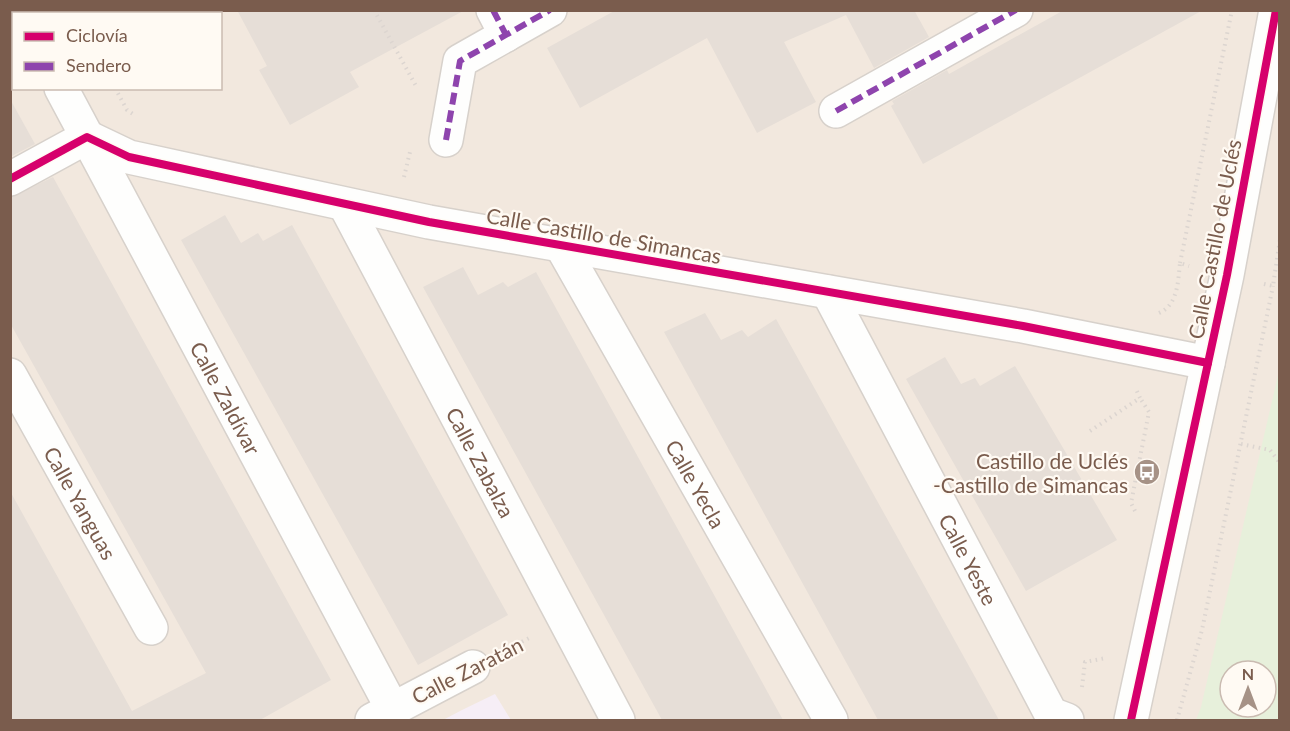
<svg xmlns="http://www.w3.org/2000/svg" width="1290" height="731" viewBox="0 0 1290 731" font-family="Lato,sans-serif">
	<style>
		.residential { fill: #f2e8de; fill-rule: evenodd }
		.education { fill: #f6eef6 }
		.green { fill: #e7f0db; fill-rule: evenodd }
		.building { fill: #e6ded7 }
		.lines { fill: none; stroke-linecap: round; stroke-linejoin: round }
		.minor-casing { stroke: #d7d1cb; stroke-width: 36 }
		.path { stroke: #dcd5d0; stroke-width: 4; stroke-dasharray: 1.5 4.5; stroke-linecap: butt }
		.minor { stroke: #fefefd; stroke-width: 33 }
		.quiet { stroke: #8e44ad; stroke-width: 6; stroke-dasharray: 12 6; stroke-linecap: butt }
		.cycleway-casing { stroke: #fffaf3; stroke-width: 11 }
		.cycleway { stroke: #d6006c; stroke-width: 8 }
		.labels { text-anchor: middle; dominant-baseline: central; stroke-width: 4.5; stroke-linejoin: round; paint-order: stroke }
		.street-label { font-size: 21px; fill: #7a5c4d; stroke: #fffaf3 }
		.poi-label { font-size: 21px; fill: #7a5c4d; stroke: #fffaf3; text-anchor: end }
	</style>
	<rect width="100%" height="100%" fill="#f9f5f0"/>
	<!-- residential -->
	<path class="residential" d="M 11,11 L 1279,11 L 1279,720 L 11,720 ZM 14,14 L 220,14 L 220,88 L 14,88 ZM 1230,671 L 1266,671 L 1266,707 L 1230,707 Z"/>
	<!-- education -->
	<path class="education" d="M 495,694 L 511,720 L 443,720 L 462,710 Z"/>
	<!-- green -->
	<path class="green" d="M 1279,371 L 1279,720 L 1196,720 L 1201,707 ZM 1230,671 L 1266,671 L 1266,707 L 1230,707 Z"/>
	<!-- building -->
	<g class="building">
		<path d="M 237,10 L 465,10 L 350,72 L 359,87 L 290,125 L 259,70 L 267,66 Z"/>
		<path d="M 616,10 L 914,10 L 929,37 L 874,68 L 846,15 L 784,42 L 816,102 L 757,133 L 707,38 L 580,108 L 547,48 Z"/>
		<path d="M 1064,10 L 1203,10 L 923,164 L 891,106 L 894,104 L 892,101 L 947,70 L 949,74 Z"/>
		<path d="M 10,99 L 35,144 L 10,157 Z"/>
		<path d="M 53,177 L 331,680 L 260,720 L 10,720 L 10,491 L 132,711 L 206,673 L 10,323 L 10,198 Z"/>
		<path d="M 225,215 L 241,243 L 258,233 L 263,241 L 292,225 L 508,615 L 418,665 L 181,240 Z"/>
		<path d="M 463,267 L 478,295 L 503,282 L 508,287 L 536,272 L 783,720 L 662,720 L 423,287 Z"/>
		<path d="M 705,313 L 721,340 L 742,330 L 748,337 L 776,319 L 999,720 L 878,720 L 664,332 Z"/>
		<path d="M 945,357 L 961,384 L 975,378 L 980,386 L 1015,366 L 1117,540 L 1026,591 L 906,379 Z"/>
	</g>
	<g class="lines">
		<!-- minor casing -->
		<g class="minor-casing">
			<g id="minor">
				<path d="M 19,10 L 20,14"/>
				<path d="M 493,10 L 506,35"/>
				<path id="s1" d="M 61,88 L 392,708"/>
				<path d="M 836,111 L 1016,10"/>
				<path d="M 446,140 L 460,61 L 550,10"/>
				<path d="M 10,179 L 87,137 L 129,157 L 429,222 L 1023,326 L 1208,363"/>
				<path id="s2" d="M 345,205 L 618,720"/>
				<path id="s3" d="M 562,247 L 831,720"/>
				<path id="s4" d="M 828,292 L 1051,714 L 1067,720"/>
				<path id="s5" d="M 10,375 L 151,628"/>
				<path d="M 372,720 L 473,667"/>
				<path d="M 1131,720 L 1227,275 L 1276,10"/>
			</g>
		</g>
		<!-- path -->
		<g class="path">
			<path d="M 71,10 L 73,14"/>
			<path d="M 374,10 L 416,86"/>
			<path d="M 115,88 L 127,110 L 133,114"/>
			<path d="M 404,177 L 410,152"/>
			<path d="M 1180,263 L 1232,10"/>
			<path d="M 1264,284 L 1273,286 L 1280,239"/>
			<path d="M 1159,313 C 1178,305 1178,281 1180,263 L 1189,266"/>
			<path d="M 1090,431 L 1140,398 L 1135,387"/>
			<path d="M 1241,444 L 1270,450 L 1280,463"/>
			<path d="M 1135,511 L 1131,503 L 1149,412 L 1140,398"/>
			<path d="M 506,650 L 531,637"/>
			<path d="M 1082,687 L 1085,662 L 1106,658"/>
			<path d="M 1177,720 L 1202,630 L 1273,286"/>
		</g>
		<!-- minor -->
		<use href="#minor" class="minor"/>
		<!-- quiet -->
		<g class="quiet">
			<path d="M 493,10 L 506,35"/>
			<path d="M 836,111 L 1016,10"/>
			<path d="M 446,140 L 460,61 L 550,10"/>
		</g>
		<!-- cycleway casing -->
		<g class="cycleway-casing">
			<g id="cycleway">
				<path d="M 10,179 L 87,137 L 129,157 L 429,222 L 1023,326 L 1208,363"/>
				<path d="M 1131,720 L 1227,275 L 1276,10"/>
			</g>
		</g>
		<!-- cycleway -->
		<use href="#cycleway" class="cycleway"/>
	</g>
	<!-- icons -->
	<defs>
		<g id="bus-disc" transform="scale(1.35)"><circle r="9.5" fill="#a69286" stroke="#fffaf3"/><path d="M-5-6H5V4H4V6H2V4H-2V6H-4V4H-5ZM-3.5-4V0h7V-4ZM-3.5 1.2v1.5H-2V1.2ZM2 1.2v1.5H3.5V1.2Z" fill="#fff"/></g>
	</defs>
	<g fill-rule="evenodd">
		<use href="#bus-disc" x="1147" y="472"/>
	</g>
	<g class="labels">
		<!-- street labels -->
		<g class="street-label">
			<text transform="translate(604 235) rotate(10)">Calle Castillo de Simancas</text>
			<text transform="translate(1214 239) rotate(-79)">Calle Castillo de Uclés</text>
			<text stroke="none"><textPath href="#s1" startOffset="351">Calle Zaldívar</textPath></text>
			<text stroke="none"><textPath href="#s2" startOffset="291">Calle Zabalza</textPath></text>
			<text stroke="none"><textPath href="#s3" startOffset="272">Calle Yecla</textPath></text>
			<text stroke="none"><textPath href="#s5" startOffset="146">Calle Yanguas</textPath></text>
			<text stroke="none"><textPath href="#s4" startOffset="302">Calle Yeste</textPath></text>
			<text transform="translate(467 670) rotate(-27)">Calle Zaratán</text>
		</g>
		<!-- poi labels -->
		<g class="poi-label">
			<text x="1128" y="460">Castillo de Uclés<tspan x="1128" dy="24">-Castillo de Simancas</tspan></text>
		</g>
	</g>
	<!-- border -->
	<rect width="1290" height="731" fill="none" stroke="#7a5c4d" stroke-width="24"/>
	<!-- legend -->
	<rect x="12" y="12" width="210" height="78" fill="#fffaf3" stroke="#cabbb1" stroke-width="1.5"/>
	<rect x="24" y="32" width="30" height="9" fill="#d6006c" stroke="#cabbb1" stroke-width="1.5"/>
	<text x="66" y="42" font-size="18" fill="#7a5c4d">Ciclovía</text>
	<rect x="24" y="62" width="30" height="9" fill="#8e44ad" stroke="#cabbb1" stroke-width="1.5"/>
	<text x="66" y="72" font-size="18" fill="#7a5c4d">Sendero</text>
	<!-- north arrow -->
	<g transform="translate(1248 689)"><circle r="28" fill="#fffaf3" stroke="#cabbb1" stroke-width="1.5"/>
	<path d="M0-4.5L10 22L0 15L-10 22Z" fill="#a69286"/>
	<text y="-9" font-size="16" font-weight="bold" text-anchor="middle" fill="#7a5c4d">N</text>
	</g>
</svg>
